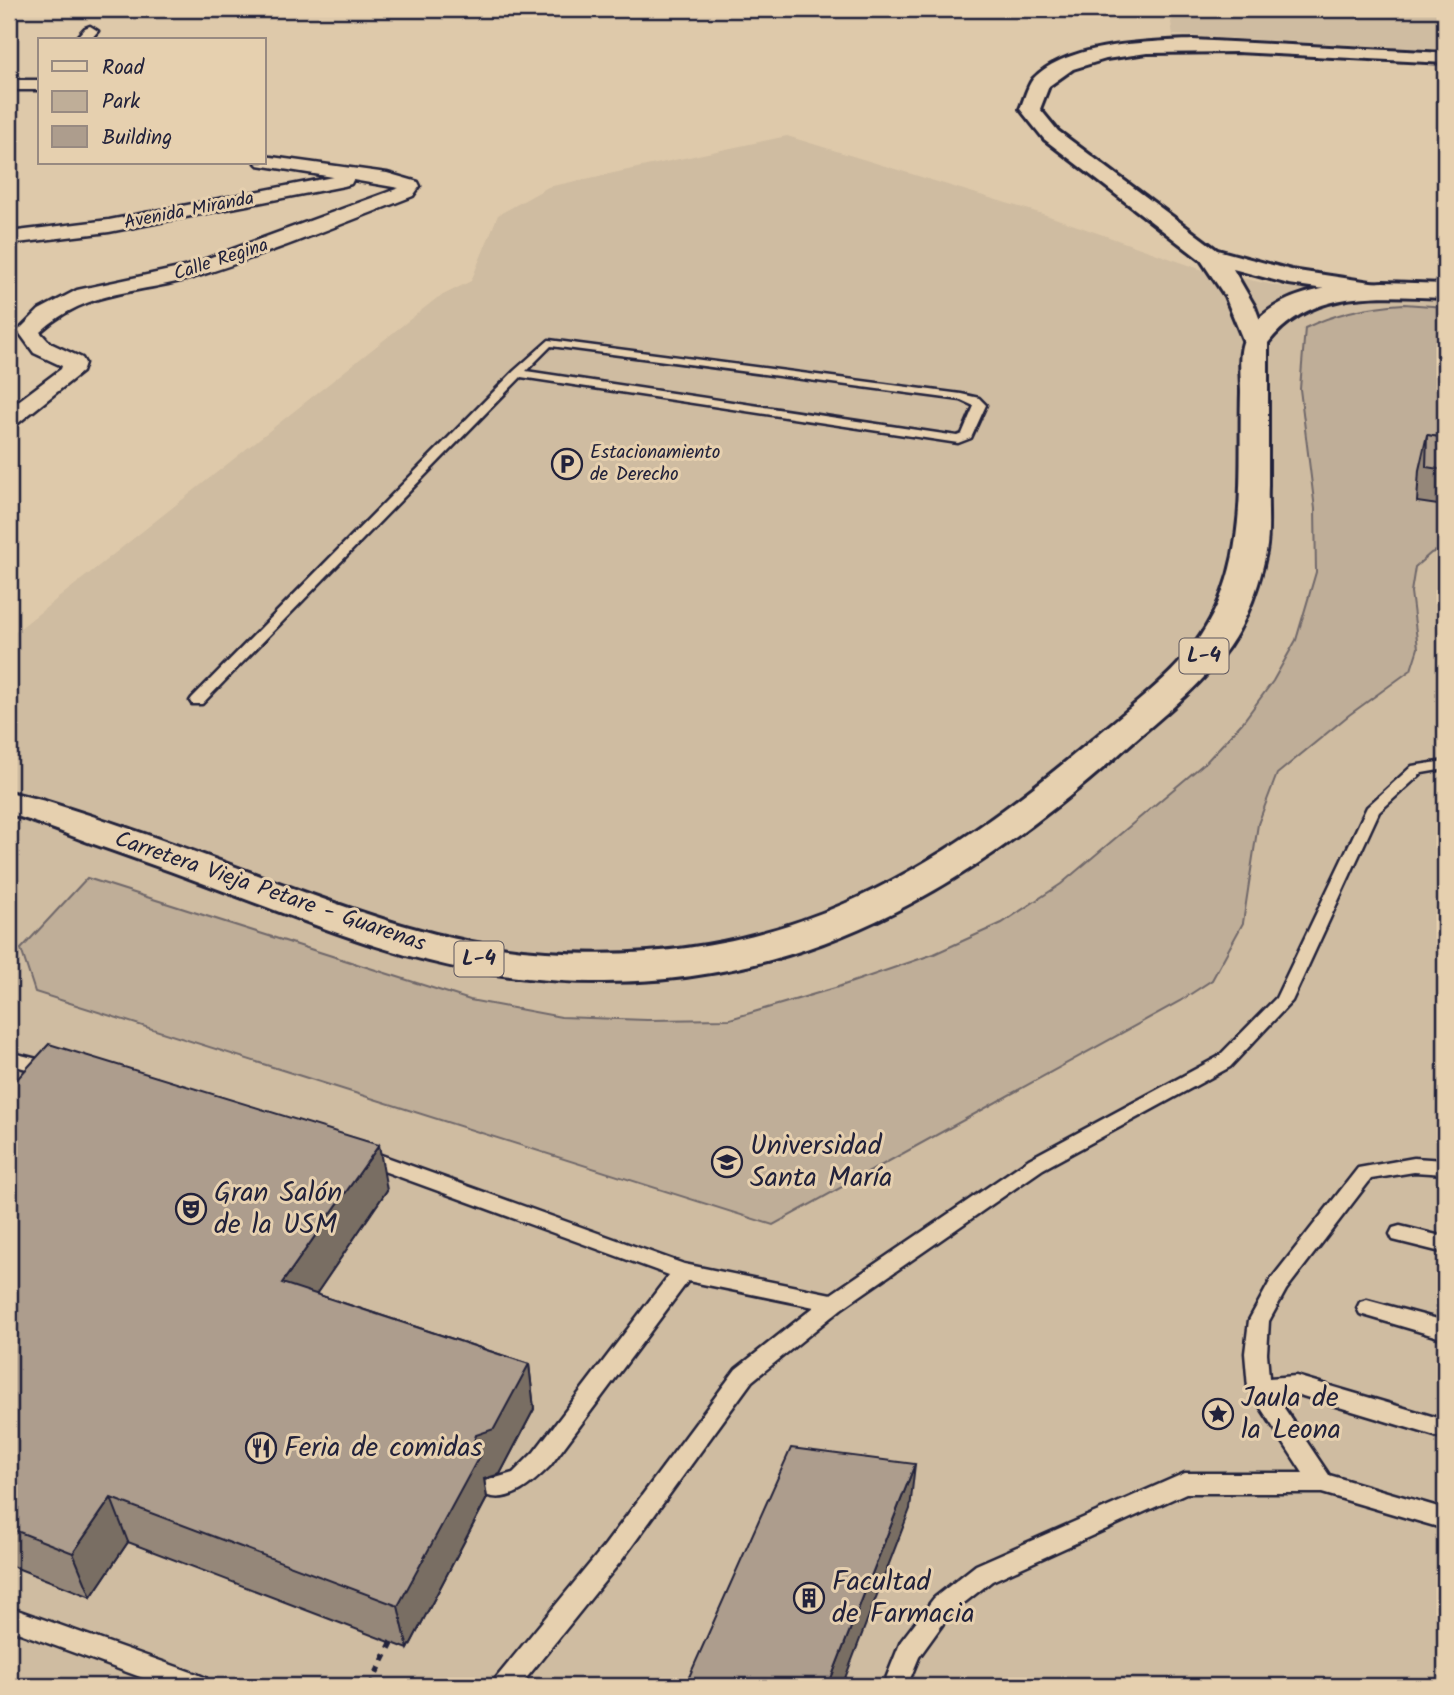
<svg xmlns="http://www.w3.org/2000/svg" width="1454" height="1695" viewBox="0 0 1454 1695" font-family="Kalam,sans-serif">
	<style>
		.built { fill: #cfbca1 }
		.green { fill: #bfae98; stroke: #70686a; stroke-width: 2 }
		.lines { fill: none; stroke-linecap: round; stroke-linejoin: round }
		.lane-casing { stroke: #22223b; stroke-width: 5 }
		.street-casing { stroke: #22223b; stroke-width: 5 }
		.secondary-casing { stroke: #22223b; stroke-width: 6 }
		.primary-casing { stroke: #22223b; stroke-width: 6 }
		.path { stroke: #22223b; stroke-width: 6; stroke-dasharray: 7 7; stroke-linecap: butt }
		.lane { fill: #e6d0af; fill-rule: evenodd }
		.street { fill: #e6d0af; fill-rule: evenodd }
		.secondary { fill: #e6d0af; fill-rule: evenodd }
		.primary { fill: #e6d0af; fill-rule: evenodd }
		.wall { fill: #958779; stroke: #22223b; stroke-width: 2 }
		.shaded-wall { fill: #796e63; stroke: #22223b; stroke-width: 2 }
		.building { fill: #ad9d8d; stroke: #22223b; stroke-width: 2 }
		.labels { text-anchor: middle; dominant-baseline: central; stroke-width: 6; stroke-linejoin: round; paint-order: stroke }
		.far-street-label { font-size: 19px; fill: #22223b; stroke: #e6d0af }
		.far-poi-label { font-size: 19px; fill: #22223b; stroke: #e6d0af; text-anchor: start }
		.shield { fill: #e6d0af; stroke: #5d565e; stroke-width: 2 }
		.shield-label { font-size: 21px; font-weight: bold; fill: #22223b }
		.street-label { font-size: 23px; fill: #22223b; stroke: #e6d0af }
		.near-poi-label { font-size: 28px; fill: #22223b; stroke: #e6d0af; text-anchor: start }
	</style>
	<rect width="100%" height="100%" fill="#dec9aa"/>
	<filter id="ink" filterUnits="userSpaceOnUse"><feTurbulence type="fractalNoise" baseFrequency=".0143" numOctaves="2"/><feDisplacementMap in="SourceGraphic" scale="14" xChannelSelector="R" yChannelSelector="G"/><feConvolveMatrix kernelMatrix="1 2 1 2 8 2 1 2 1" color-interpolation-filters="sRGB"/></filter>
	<g filter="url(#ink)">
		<!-- built -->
		<g class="built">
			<path d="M 1180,9 L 1445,9 L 1445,50 L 1173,35 L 1171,22 Z"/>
			<path d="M 787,136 L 1046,215 L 1203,270 L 1288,288 L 1375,289 L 1445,300 L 1445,1686 L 9,1686 L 9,637 L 437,298 L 471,281 L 498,215 L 548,187 Z"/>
		</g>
		<!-- green -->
		<path class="green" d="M 1404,304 L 1445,307 L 1445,548 L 1431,553 L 1415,567 L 1411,592 L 1418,648 L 1411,670 L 1349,715 L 1277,774 L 1258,824 L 1243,923 L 1212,980 L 1180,1001 L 773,1225 L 35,992 L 21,949 L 87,878 L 470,1000 L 561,1017 L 647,1020 L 730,1019 L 835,988 L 934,954 L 1002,923 L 1061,884 L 1207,761 L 1242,723 L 1273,681 L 1296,640 L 1316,572 L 1315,509 L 1300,389 L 1305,328 C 1336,313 1369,306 1404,304 Z"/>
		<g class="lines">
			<!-- lane casing -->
			<g class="lane-casing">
				<g id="lane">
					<path d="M 1343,9 L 1351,9 L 1344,13 L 1340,11 Z"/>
					<path d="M 549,340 L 961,394 L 979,398 L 986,405 L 971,438 L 958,443 L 521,377 L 202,704 L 192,704 L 190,701 L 192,698 L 514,371 ZM 551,346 L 961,400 L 974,406 L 962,434 L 957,436 L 526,371 Z"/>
					<path d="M 1445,761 L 1445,769 L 1422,773 L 1379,812 L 1292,1001 L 1230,1067 L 1043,1169 L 841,1309 L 752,1381 L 621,1561 L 520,1686 L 493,1686 L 496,1678 L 605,1545 L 736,1369 L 814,1307 L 688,1281 L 550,1466 C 534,1482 510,1505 485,1495 L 482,1488 L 485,1481 L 513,1473 L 534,1452 L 669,1275 L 356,1161 L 354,1156 L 356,1151 L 363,1149 L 370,1151 L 684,1264 L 831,1294 L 1029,1159 L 1218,1057 L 1276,998 L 1367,807 L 1412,766 Z"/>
					<path d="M 9,1052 L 57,1064 L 60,1069 L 57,1074 L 51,1076 L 9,1064 Z"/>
					<path d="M 1414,1158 L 1445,1160 L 1445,1174 L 1414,1172 L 1371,1179 L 1286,1290 L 1269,1321 L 1267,1353 L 1269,1378 L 1296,1376 L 1445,1420 L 1445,1439 L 1296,1394 L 1276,1396 L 1329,1475 L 1445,1509 L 1445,1529 L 1322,1493 L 1186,1493 L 992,1581 L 950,1614 L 919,1657 L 907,1686 L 883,1686 L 901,1641 L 934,1598 L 976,1565 L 1185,1473 L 1303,1473 L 1248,1388 L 1245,1353 L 1249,1320 L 1272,1278 L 1358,1168 Z"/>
					<path d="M 1400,1226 L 1445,1237 L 1445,1253 L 1393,1240 L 1390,1234 L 1393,1228 Z"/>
					<path d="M 1367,1300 L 1445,1321 L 1445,1339 L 1360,1314 L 1357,1308 L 1360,1302 Z"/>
					<path d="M 9,1607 L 197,1674 L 206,1678 L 209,1686 L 165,1686 L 9,1629 Z"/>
				</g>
			</g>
			<!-- street casing -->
			<g class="street-casing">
				<g id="street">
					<path d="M 90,26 L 98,31 L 90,40 L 74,40 L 85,28 Z"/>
					<rect x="9" y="80" width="31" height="10"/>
					<path d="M 264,156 L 387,173 L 418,182 L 420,186 L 413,196 C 342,224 270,253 198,276 C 140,295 89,287 40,332 L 50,343 L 82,358 L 85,363 L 82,372 L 17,424 L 9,426 L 9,408 L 61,369 L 62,366 L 34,353 L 18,331 L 39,310 L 77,290 L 184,267 L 399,188 L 353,180 L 351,184 L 344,186 L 109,232 L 9,244 L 9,232 L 109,220 L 333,177 L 258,165 L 256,163 L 264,163 Z"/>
				</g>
			</g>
			<!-- secondary casing -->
			<g class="secondary-casing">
				<path id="secondary" d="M 1193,40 L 1445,53 L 1445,63 L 1237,52 L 1147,53 L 1106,59 L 1073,69 L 1049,86 L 1040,109 L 1058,131 L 1217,250 L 1291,270 L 1384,284 L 1387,289 L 1384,294 L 1375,296 L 1289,284 L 1233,269 L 1255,307 L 1268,342 L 1264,347 L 1255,350 L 1246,347 L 1225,296 L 1201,260 L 1044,139 L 1020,109 C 1024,100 1027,87 1033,79 C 1067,43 1147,42 1193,40 Z"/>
			</g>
			<!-- primary casing -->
			<g class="primary-casing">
				<path id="primary" d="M 1383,282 L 1445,284 L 1445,298 C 1382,296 1311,287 1268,343 C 1268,390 1268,438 1268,485 C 1267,507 1270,531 1266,552 C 1262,573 1255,596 1246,616 C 1219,676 1164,713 1117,756 C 924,925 738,1015 476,971 C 399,958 326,929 253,902 C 198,881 143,861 88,842 C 61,832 36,821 9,814 L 9,792 L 45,801 C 120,824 194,851 268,879 C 358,912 449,946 546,952 C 778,968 928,879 1099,734 C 1151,690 1199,658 1223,591 C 1246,529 1239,457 1241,392 C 1241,377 1238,353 1244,340 C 1268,290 1336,285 1383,282 Z"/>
			</g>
			<!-- path -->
			<path class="path" d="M 370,1686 L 392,1642"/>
			<!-- lane -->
			<use href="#lane" class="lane"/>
			<!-- street -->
			<use href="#street" class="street"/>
			<!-- secondary -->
			<use href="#secondary" class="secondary"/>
			<!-- primary -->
			<use href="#primary" class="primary"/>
		</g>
		<!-- wall -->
		<g class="wall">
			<path d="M 1427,435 L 1445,438 L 1445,506 L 1417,502 L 1419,470 Z"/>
			<path d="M 9,1088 L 387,1190 L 316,1294 L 529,1364 L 534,1409 L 500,1474 L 484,1479 L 487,1498 L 408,1649 L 128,1542 L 91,1597 L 9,1565 Z"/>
		</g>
		<!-- shaded-wall -->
		<g class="shaded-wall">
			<path d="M 379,1145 L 387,1190 L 293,1328 L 282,1283 Z"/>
			<path d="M 529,1364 L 534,1409 L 500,1474 L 484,1479 L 487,1498 L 408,1649 L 398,1606 L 473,1444 L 476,1435 Z"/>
			<path d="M 915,1464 L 910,1509 L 842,1686 L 828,1686 Z"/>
			<path d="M 111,1498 L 128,1542 L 91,1597 L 73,1553 Z"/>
		</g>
		<!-- building -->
		<g class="building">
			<path d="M 1427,435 L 1445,438 L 1445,470 L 1426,467 Z"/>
			<path d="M 49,1044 L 379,1145 L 282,1283 L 529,1364 L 494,1429 L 476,1435 L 473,1444 L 476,1451 L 481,1453 L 398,1606 L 111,1498 L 73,1553 L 9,1528 L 9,1088 Z"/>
			<path d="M 791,1448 L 915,1464 L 828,1686 L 685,1686 Z"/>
		</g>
	</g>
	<!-- icons -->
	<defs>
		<g id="parking-ring" transform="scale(1.575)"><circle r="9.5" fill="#e6d0af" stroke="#22223b" stroke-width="1.5"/><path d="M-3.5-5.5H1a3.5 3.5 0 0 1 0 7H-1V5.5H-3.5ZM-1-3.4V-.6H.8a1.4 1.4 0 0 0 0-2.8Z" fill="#22223b"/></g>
		<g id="university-ring" transform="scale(1.575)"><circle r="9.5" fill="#e6d0af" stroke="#22223b" stroke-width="1.5"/><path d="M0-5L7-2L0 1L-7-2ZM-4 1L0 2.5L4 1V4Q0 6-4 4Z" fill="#22223b"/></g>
		<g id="theatre-ring" transform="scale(1.575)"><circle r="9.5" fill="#e6d0af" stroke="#22223b" stroke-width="1.5"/><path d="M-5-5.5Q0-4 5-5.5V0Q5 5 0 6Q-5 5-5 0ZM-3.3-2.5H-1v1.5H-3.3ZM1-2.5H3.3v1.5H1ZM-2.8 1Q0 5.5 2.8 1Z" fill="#22223b"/></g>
		<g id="sight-ring" transform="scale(1.575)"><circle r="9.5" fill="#e6d0af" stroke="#22223b" stroke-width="1.5"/><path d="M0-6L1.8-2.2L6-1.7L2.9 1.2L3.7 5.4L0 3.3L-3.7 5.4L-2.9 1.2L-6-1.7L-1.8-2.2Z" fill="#22223b"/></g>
		<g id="restaurant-ring" transform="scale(1.575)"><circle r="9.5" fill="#e6d0af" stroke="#22223b" stroke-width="1.5"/><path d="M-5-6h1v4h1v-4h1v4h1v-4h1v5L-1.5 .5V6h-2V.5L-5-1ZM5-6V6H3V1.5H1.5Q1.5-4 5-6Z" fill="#22223b"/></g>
		<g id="building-ring" transform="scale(1.575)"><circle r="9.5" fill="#e6d0af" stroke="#22223b" stroke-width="1.5"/><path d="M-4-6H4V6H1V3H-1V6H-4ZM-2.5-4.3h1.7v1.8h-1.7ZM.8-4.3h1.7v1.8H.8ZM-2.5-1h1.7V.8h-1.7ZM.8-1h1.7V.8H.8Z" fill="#22223b"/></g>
	</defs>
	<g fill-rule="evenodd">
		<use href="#parking-ring" x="567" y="464"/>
		<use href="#university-ring" x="727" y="1162"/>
		<use href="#theatre-ring" x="191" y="1209"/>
		<use href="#sight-ring" x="1218" y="1414"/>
		<use href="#restaurant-ring" x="261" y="1448"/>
		<use href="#building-ring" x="809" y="1598"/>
	</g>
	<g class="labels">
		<!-- far-street labels -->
		<g class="far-street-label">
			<text transform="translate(189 211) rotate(-11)">Avenida Miranda</text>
			<text transform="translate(221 260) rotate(-18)">Calle Regina</text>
		</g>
		<!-- far-poi labels -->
		<g class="far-poi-label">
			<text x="590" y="453">Estacionamiento<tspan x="590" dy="22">de Derecho</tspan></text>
		</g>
		<!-- shield labels -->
		<g class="shield">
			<rect x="1179.5" y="638.5" width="49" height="35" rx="5"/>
			<rect x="454.5" y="941.5" width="49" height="35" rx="5"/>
		</g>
		<g class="shield-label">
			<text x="1204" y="656">L-4</text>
			<text x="479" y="959">L-4</text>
		</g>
		<!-- street labels -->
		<g class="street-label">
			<text transform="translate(270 892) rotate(19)">Carretera Vieja Petare - Guarenas</text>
		</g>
		<!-- near-poi labels -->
		<g class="near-poi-label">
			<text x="750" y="1146">Universidad<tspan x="750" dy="32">Santa María</tspan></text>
			<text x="214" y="1193">Gran Salón<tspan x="214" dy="32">de la USM</tspan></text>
			<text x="1241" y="1398">Jaula de<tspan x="1241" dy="32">la Leona</tspan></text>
			<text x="284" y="1448">Feria de comidas</text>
			<text x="832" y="1582">Facultad<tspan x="832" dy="32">de Farmacia</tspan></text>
		</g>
	</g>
	<!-- margin -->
	<rect width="1454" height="1695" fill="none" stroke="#e6d0af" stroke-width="35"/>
	<rect x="18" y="18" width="1419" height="1660" fill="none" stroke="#22223b" stroke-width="2.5" filter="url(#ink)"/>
	<!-- legend -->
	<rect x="38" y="38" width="228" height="126" fill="#e6d0af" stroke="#988a81" stroke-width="2"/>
	<rect x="52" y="61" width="35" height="10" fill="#e6d0af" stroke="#988a81" stroke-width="2"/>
	<text x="102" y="74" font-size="21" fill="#22223b">Road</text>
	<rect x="52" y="91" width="35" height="21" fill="#bfae98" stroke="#988a81" stroke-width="2"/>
	<text x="102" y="108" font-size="21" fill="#22223b">Park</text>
	<rect x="52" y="126" width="35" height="21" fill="#ad9d8d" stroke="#988a81" stroke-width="2"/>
	<text x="102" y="144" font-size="21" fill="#22223b">Building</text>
</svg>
